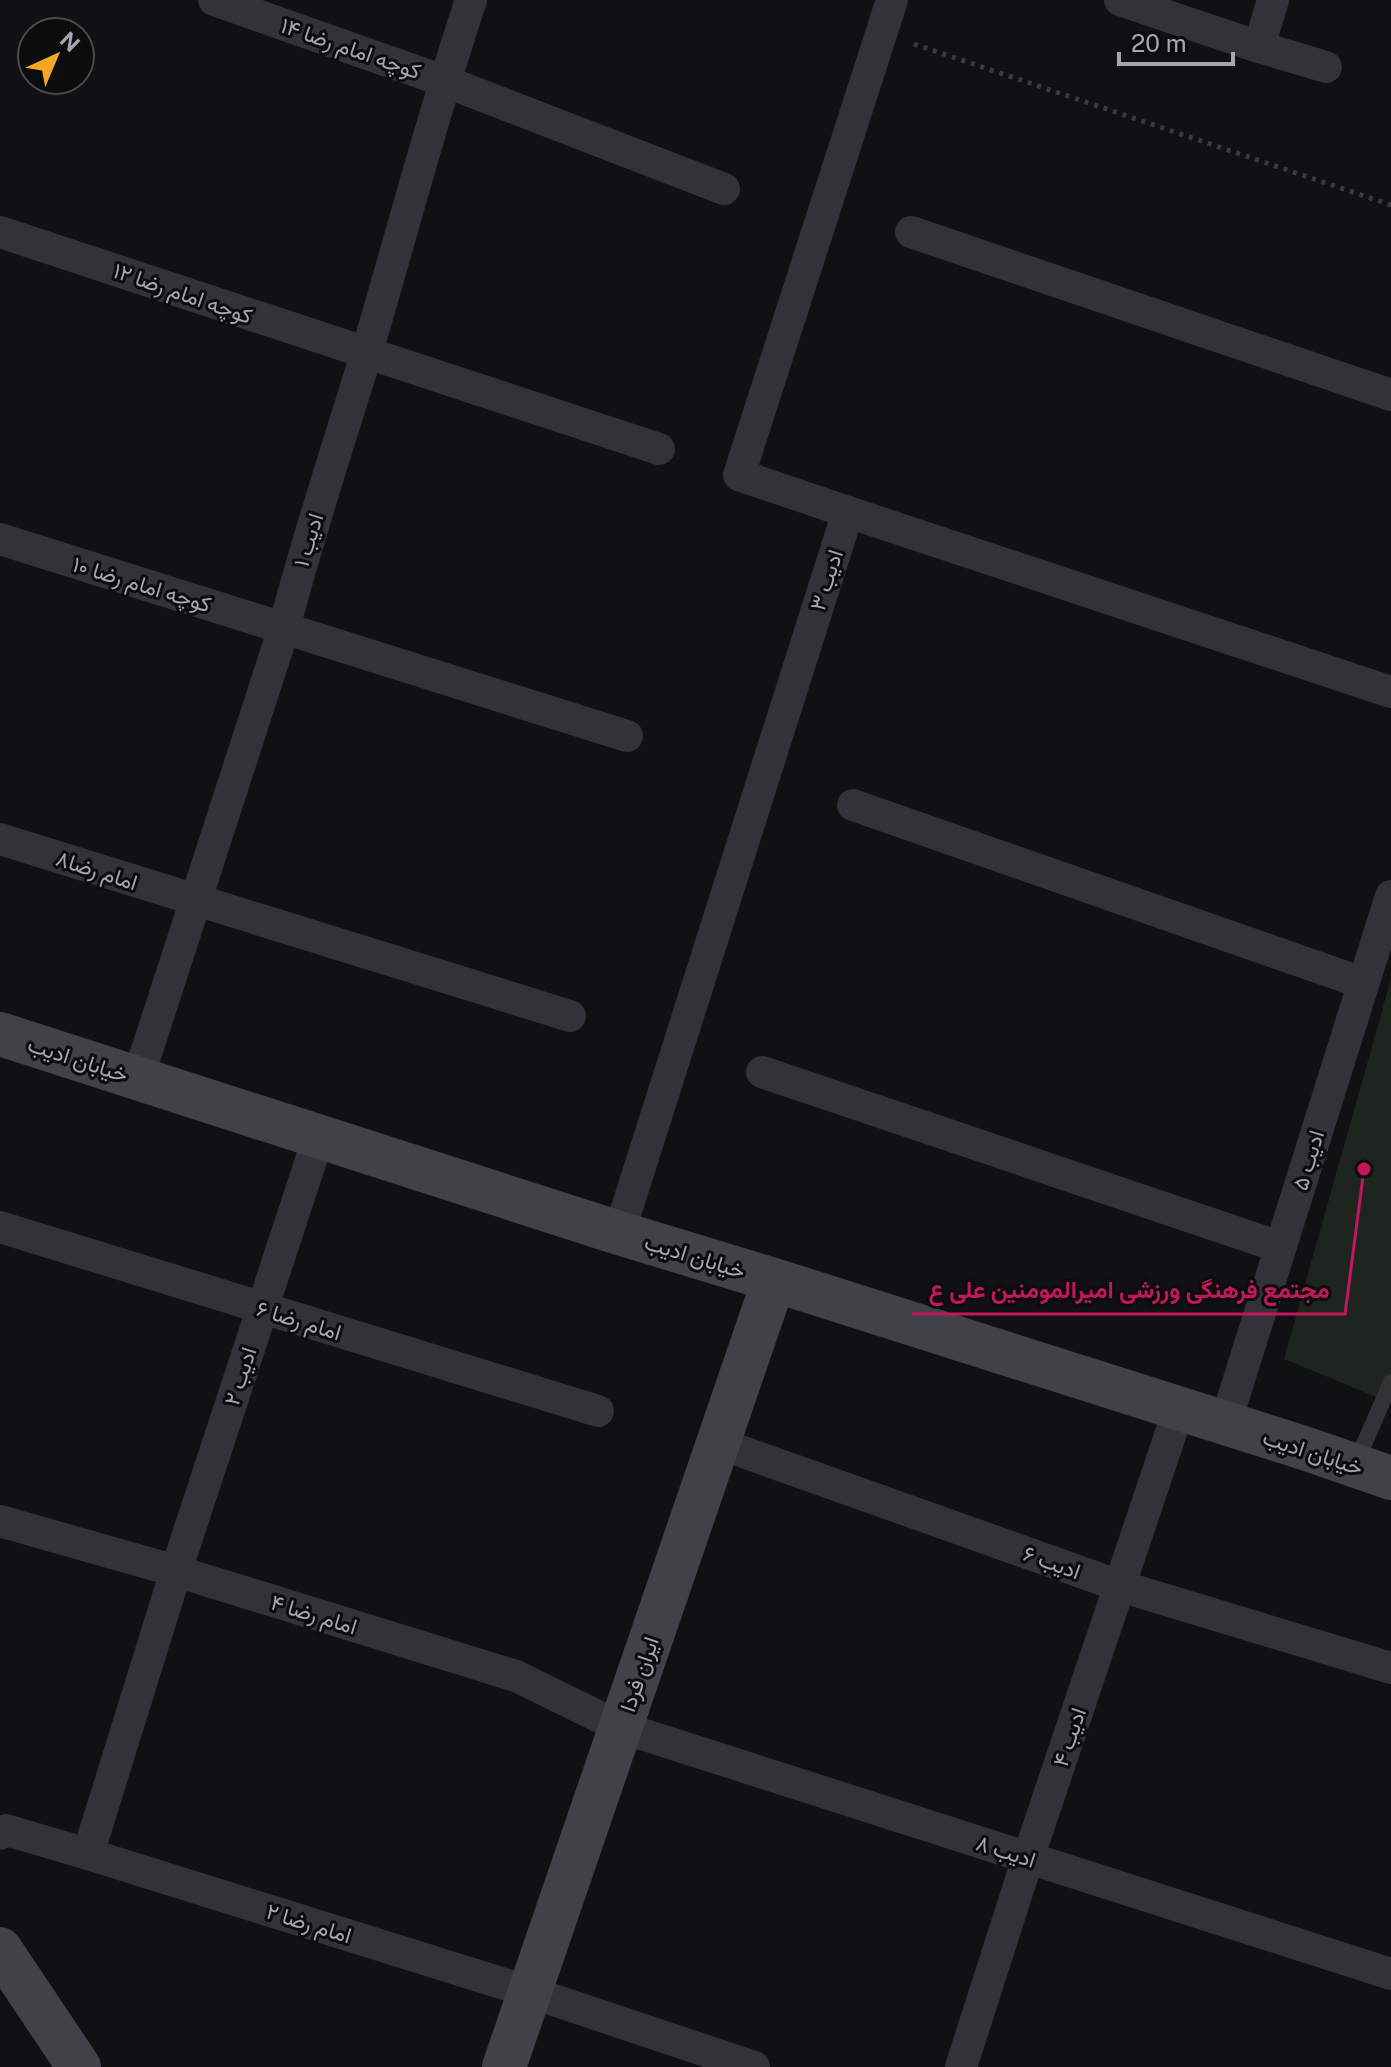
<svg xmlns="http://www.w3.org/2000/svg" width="1391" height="2067" viewBox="0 0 1391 2067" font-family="'Public Sans',Vazirmatn,sans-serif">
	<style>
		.green { fill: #1d251e }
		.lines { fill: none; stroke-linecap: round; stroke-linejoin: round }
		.path { stroke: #383a3f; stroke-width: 5; stroke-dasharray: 4 6; stroke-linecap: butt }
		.lane { stroke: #323338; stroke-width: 16 }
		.street { stroke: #323338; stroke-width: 32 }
		.secondary { stroke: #404248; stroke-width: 44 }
		.labels { text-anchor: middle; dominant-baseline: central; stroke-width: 6; stroke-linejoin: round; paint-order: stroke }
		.street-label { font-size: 22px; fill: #a1a8b4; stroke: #0c0c0d }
		.leader { fill: none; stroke: #c2185b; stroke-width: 3 }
		.callout-dot { fill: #c2185b; stroke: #0c0c0d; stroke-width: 3 }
		.callout-label { font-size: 24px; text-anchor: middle; font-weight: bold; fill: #c2185b; stroke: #0c0c0d; stroke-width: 6; stroke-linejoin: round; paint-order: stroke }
	</style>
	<rect width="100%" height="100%" fill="#111113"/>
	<!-- green -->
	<path class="green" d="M 1391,979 L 1391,1403 L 1284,1359 Z"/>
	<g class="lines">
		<!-- path -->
		<path class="path" d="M 914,44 L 1391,205"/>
		<!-- lane -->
		<path class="lane" d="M 1355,1465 L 1391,1382"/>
		<!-- street -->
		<g class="street">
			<path d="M 214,0 L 444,81 L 724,189"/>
			<path d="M 1120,0 L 1259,47 L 1326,67"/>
			<path d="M 1259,47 L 1273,0"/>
			<path d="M 0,232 L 659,449"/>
			<path d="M 911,232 L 1391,395"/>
			<path d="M 848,512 L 1391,692"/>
			<path d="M 0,539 L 627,736"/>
			<path d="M 853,805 L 1363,983"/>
			<path d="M 0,839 L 570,1016"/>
			<path d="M 762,1072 L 1280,1247"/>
			<path d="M 138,1078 L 284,628 C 308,536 338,446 366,355 C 401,237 432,117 471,0"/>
			<path d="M 319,1136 L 176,1571 L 88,1854 L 530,1992 L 754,2067"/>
			<path d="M 0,1227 L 598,1411"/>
			<path d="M 619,1233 L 848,512 L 739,475 L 892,0"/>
			<path d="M 1225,1424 L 1391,896"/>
			<path d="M 718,1443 L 1120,1586 L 1391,1668"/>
			<path d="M 0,1521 L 176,1571 L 516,1676 L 620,1727 L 1391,1974"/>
			<path d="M 0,1834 L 6,1830 L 88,1854"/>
			<path d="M 961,2067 L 1028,1858 L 1179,1409"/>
		</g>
		<!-- secondary -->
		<g class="secondary">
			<path d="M 0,1034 L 619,1233 L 774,1280 L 1304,1448 L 1391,1478"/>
			<path d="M 0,1949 L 79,2067"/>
			<path d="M 504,2067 L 774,1280"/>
		</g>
	</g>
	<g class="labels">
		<!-- street labels -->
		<g class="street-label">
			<text transform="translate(351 48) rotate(19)">کوچه امام رضا ۱۴</text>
			<text transform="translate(183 293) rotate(19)">کوچه امام رضا ۱۲</text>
			<text transform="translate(308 540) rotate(-73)">ادیب ۱</text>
			<text transform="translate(826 580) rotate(-72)">ادیب ۳</text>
			<text transform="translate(142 584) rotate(17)">کوچه امام رضا ۱۰</text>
			<text transform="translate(97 870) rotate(18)">امام رضا۸</text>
			<text transform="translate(78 1059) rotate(18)">خیابان ادیب</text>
			<text transform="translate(1308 1160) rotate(-73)">ادیب ۵</text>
			<text transform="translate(695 1256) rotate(17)">خیابان ادیب</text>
			<text transform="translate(299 1320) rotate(17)">امام رضا ۶</text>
			<text transform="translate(240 1376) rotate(-72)">ادیب ۲</text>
			<text transform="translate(1313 1452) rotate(18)">خیابان ادیب</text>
			<text transform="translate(1052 1562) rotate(20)">ادیب ۶</text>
			<text transform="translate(314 1614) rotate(17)">امام رضا ۴</text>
			<text transform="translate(639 1674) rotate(-71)">ایران فردا</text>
			<text transform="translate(1069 1737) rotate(-71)">ادیب ۴</text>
			<text transform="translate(1006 1851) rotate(18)">ادیب ۸</text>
			<text transform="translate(309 1923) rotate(17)">امام رضا ۲</text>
		</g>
	</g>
	<!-- callouts -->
	<path class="leader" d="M1364 1169L1345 1314H912"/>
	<circle class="callout-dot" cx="1364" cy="1169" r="8"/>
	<g class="callout-label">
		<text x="1129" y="1298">مجتمع فرهنگی ورزشی امیرالمومنین علی ‌ع</text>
	</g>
	<!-- north arrow -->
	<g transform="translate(56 56) rotate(44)"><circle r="38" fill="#0c0c0d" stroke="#484a50" stroke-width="2"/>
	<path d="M0-6L14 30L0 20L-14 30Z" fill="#f9a622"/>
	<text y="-12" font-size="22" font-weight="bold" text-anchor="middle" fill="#a1a8b4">N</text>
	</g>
	<!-- scale -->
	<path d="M1119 52v12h114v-12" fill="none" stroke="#a1a8b4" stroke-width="4"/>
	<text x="1131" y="52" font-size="24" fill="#a1a8b4" stroke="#0c0c0d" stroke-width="6" paint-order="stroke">20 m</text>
</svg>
